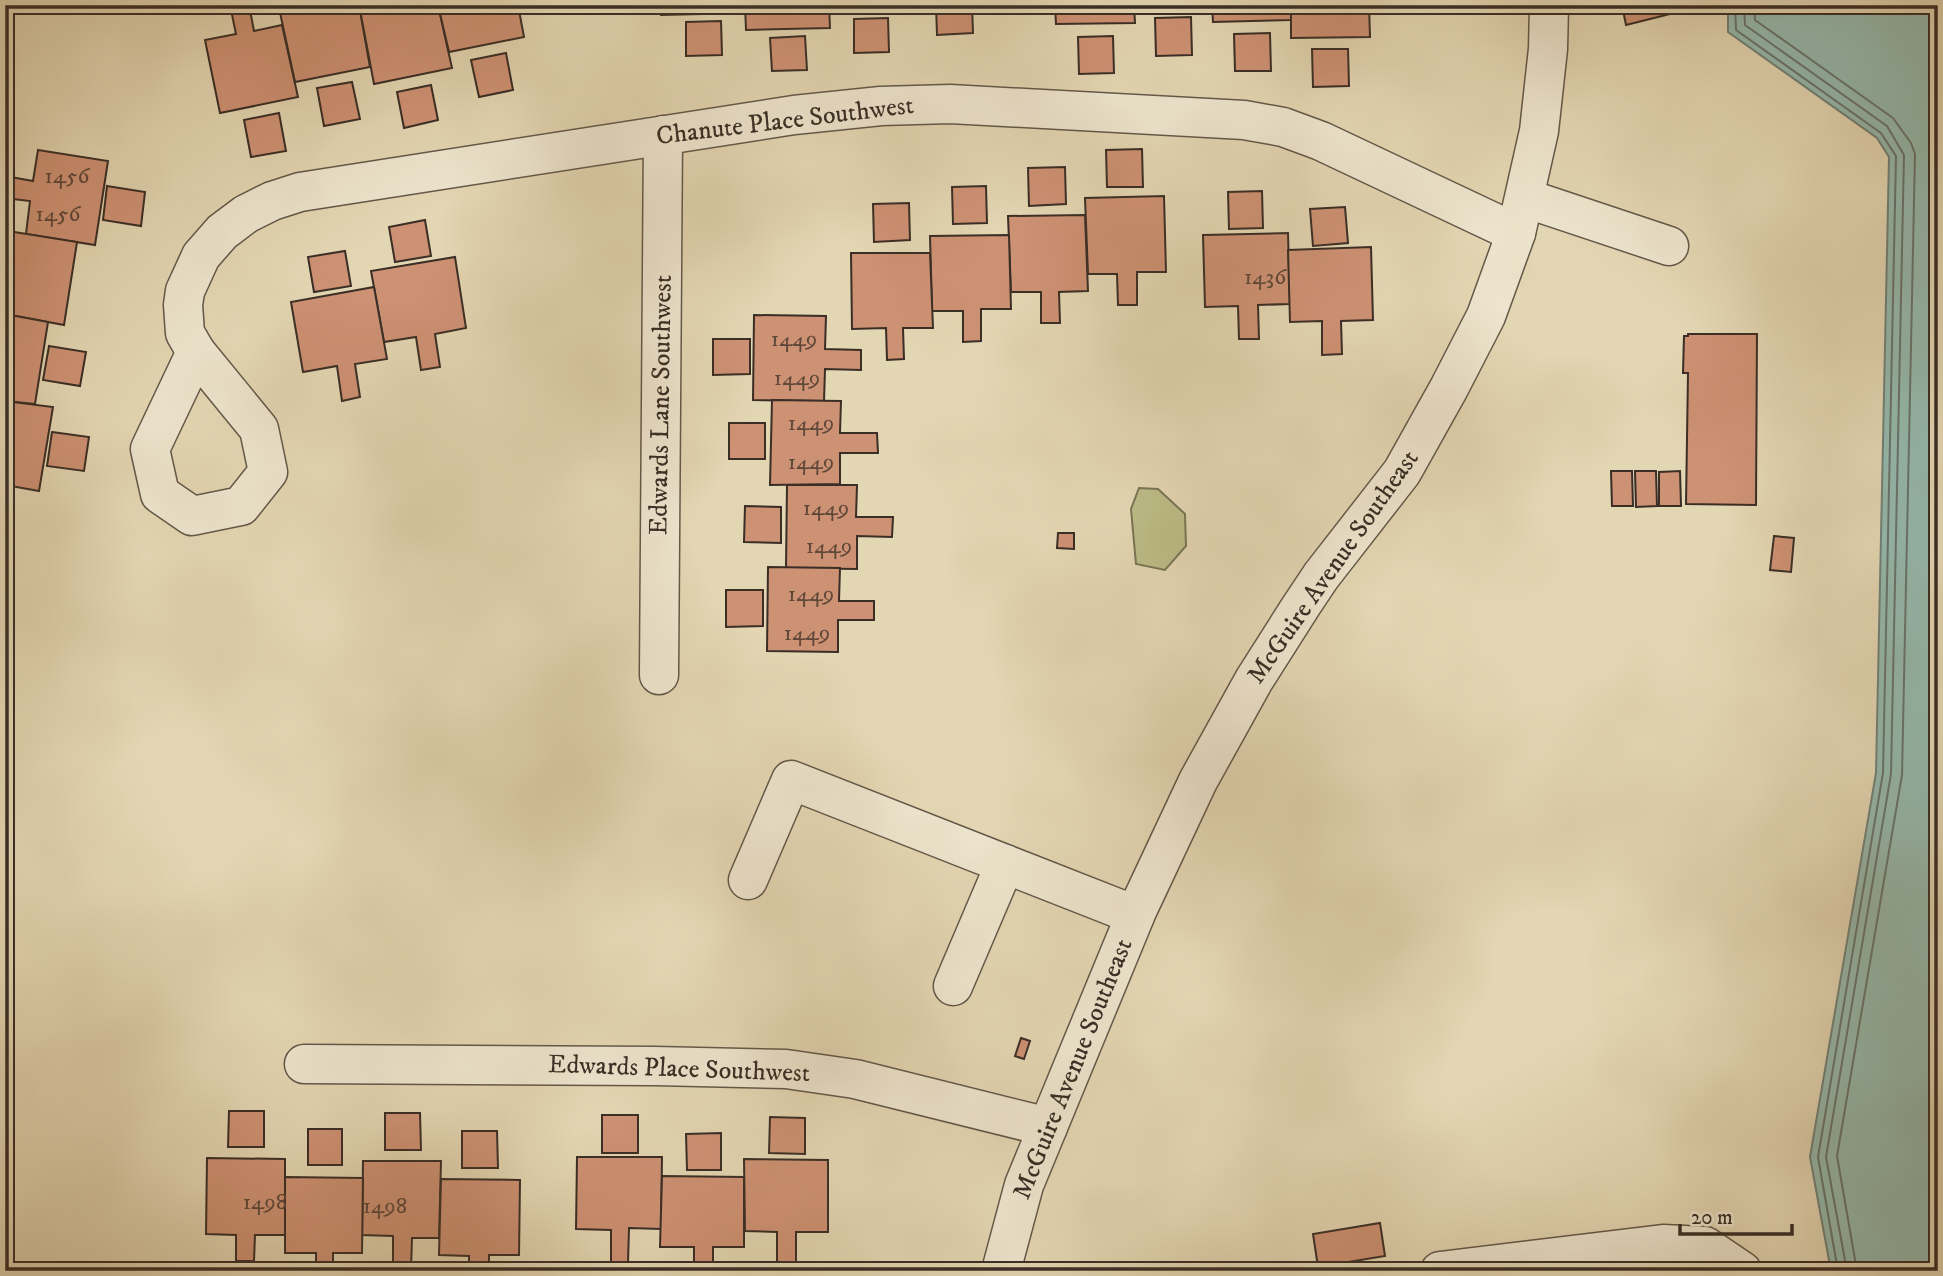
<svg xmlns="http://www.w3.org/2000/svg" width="1943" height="1276" viewBox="0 0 1943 1276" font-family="'IM FELL DW Pica',serif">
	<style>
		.green { fill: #bbbc87; stroke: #7a7556; stroke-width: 2 }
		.water { fill: #95b9ad; stroke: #718177; stroke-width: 2 }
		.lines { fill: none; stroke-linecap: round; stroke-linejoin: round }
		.shore { stroke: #68746a; stroke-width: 2 }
		.building { fill: #cd9173; stroke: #3a2e26; stroke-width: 2 }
		.minor-casing { stroke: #645849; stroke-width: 41 }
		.minor { stroke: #ede4cd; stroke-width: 38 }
		.labels { text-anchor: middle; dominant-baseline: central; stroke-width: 7; stroke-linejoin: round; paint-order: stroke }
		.number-label { font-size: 23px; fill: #5f4739 }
		.street-label { font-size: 26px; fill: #3a2e26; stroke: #ede4cd }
	</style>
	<rect width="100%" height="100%" fill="#e3d6b2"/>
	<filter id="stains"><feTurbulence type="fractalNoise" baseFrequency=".00286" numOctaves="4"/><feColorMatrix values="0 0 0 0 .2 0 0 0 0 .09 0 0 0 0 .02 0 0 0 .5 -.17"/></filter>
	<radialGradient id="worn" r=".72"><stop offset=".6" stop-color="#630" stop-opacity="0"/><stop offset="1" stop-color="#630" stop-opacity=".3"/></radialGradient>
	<!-- green -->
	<path class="green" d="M 1139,488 L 1158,489 L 1185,514 L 1186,546 L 1165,570 L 1136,564 L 1131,509 Z"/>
	<!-- water -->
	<path class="water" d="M 1728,5 L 1938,5 L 1938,1271 L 1831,1271 L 1810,1157 L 1876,773 L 1889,157 L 1877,138 L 1728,32 Z"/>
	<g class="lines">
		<!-- shore -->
		<g class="shore">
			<path d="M 1735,5 L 1736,30 L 1881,133 L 1896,156 L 1883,773 L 1818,1157 L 1838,1271"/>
			<path d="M 1744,5 L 1745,25 L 1887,126 L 1904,155 L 1891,774 L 1826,1157 L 1847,1271"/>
			<path d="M 1754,5 L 1755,20 L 1893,118 L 1911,143 L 1915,154 L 1902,775 L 1837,1156 L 1857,1271"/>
		</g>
	</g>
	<!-- building -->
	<g class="building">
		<path d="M 230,5 L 249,5 L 254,31 L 282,25 L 298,97 L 220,113 L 205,40 L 236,34 Z"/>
		<path d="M 293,5 L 359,5 L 370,67 L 295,82 L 279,8 Z"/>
		<path d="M 383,5 L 438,5 L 452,68 L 374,84 L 360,10 Z"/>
		<path d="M 438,5 L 518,5 L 524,37 L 449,52 Z"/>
		<path d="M 661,5 L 745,5 L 745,13 L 661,15 Z"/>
		<path d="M 745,5 L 829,5 L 830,28 L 746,30 Z"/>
		<path d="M 829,5 L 913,5 L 913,10 L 829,11 Z"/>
		<path d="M 936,5 L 972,5 L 973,33 L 937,35 Z"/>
		<path d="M 1055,5 L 1134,5 L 1135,23 L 1056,24 Z"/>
		<path d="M 1134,5 L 1212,5 L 1134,6 Z"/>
		<path d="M 1212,5 L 1291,5 L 1291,20 L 1213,22 Z"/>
		<path d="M 1291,5 L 1369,5 L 1370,37 L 1291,38 Z"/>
		<path d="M 1622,5 L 1668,5 L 1670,14 L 1626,25 Z"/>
		<path d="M 1191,17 L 1192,55 L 1156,56 L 1155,18 Z"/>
		<path d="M 888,18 L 889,52 L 854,53 L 854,19 Z"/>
		<path d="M 721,21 L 722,55 L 686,56 L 686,22 Z"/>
		<path d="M 1270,33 L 1271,71 L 1235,71 L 1234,34 Z"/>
		<path d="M 805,36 L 807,70 L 772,71 L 770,38 Z"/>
		<path d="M 1113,36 L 1114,73 L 1079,74 L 1078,37 Z"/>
		<path d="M 1312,49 L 1348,49 L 1349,86 L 1313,87 Z"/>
		<path d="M 506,53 L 513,90 L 479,97 L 471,60 Z"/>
		<path d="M 352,82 L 360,119 L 324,126 L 317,88 Z"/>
		<path d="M 431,85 L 438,120 L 404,128 L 397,92 Z"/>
		<path d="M 279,113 L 286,151 L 251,157 L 244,120 Z"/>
		<path d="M 1142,149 L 1143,187 L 1107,187 L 1106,150 Z"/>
		<path d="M 38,150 L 108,161 L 95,245 L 26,234 L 30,201 L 5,198 L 5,176 L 33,181 Z"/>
		<path d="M 1065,167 L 1066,204 L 1029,206 L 1028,168 Z"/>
		<path d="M 107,186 L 145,192 L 141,226 L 103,220 Z"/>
		<path d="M 986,186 L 987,223 L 953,224 L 952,187 Z"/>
		<path d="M 1262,191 L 1263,228 L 1229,229 L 1228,192 Z"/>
		<path d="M 1164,196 L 1166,272 L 1137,272 L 1137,305 L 1118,305 L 1117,274 L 1088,274 L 1085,198 Z"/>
		<path d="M 909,203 L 910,240 L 874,242 L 873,204 Z"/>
		<path d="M 1345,207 L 1348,243 L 1313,246 L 1310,209 Z"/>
		<path d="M 1085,215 L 1088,291 L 1059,292 L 1060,323 L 1041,323 L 1041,292 L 1011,292 L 1008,216 Z"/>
		<path d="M 425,220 L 431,256 L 395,262 L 389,227 Z"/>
		<path d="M 8,231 L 77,242 L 64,325 L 5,314 L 5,247 Z"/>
		<path d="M 1288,233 L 1290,304 L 1258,305 L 1259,339 L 1239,339 L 1238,306 L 1205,307 L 1203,235 Z"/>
		<path d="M 1009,235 L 1011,309 L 981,309 L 981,341 L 963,342 L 963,311 L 932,311 L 930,236 Z"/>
		<path d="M 1371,247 L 1373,320 L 1341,321 L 1342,354 L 1322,355 L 1322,321 L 1290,322 L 1288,250 Z"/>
		<path d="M 345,251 L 351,286 L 314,292 L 308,257 Z"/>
		<path d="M 851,253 L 930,253 L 933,328 L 903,328 L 904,359 L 887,360 L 886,328 L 852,329 Z"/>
		<path d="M 455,257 L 466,328 L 435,334 L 440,367 L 421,370 L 416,337 L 384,342 L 371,271 Z"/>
		<path d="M 374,287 L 387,359 L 355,364 L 360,397 L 342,401 L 337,366 L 303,372 L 291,302 Z"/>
		<path d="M 5,314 L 48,322 L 35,404 L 5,401 Z"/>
		<path d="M 754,315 L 826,316 L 825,349 L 861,350 L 861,370 L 825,369 L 824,401 L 753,400 Z"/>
		<path d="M 1688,334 L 1757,334 L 1756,505 L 1686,504 L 1688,373 L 1683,373 L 1684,336 L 1688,336 Z"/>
		<path d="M 713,339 L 750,339 L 750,374 L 713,375 Z"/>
		<path d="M 49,346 L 86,352 L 80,386 L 43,380 Z"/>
		<path d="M 772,400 L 841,401 L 840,433 L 877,433 L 878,453 L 840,453 L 840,484 L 770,485 Z"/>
		<path d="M 5,401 L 53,407 L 39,491 L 5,485 Z"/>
		<rect x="729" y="423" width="36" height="36"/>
		<path d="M 52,432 L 89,437 L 84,471 L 47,466 Z"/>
		<path d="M 1611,471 L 1632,471 L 1633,506 L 1612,506 Z"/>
		<path d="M 1635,471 L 1656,471 L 1657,506 L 1636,507 Z"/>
		<path d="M 1680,471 L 1681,506 L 1659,506 L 1659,472 Z"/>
		<path d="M 787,485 L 857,485 L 856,517 L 893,517 L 892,537 L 857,536 L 857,569 L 786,568 Z"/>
		<path d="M 745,506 L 781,507 L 781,543 L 744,542 Z"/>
		<path d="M 1058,533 L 1074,533 L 1074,549 L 1057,548 Z"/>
		<path d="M 1774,536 L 1794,538 L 1791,572 L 1770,570 Z"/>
		<path d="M 768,567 L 840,568 L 839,601 L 874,601 L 874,620 L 838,620 L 838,652 L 767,651 Z"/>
		<path d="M 726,590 L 763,590 L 763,626 L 726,627 Z"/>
		<path d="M 1021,1038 L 1030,1041 L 1024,1059 L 1015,1056 Z"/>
		<path d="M 229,1111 L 264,1111 L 264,1147 L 228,1147 Z"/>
		<path d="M 385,1113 L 420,1113 L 421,1150 L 385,1150 Z"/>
		<rect x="602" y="1115" width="36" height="38"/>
		<path d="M 770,1117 L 805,1118 L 805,1154 L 769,1153 Z"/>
		<rect x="308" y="1129" width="34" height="36"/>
		<path d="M 462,1131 L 497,1131 L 498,1168 L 462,1168 Z"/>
		<path d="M 721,1133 L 721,1170 L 687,1170 L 686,1134 Z"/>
		<path d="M 577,1157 L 662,1157 L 661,1229 L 629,1228 L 628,1263 L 611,1263 L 611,1230 L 576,1229 Z"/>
		<path d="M 207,1158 L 285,1159 L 285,1235 L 255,1235 L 254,1261 L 236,1261 L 236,1235 L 206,1234 Z"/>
		<path d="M 744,1159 L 828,1160 L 828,1232 L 796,1232 L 796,1266 L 777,1266 L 777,1232 L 745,1231 Z"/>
		<path d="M 363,1161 L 441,1161 L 439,1238 L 412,1238 L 411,1270 L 393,1270 L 393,1236 L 362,1235 Z"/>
		<path d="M 662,1176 L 744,1177 L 744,1247 L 713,1247 L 713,1271 L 694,1271 L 694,1247 L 660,1247 Z"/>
		<path d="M 285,1177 L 363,1178 L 362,1253 L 333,1253 L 333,1271 L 316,1271 L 316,1253 L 285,1253 Z"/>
		<path d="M 441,1179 L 520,1180 L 519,1255 L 489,1255 L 489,1271 L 469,1271 L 469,1256 L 439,1255 Z"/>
		<path d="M 1380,1223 L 1385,1256 L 1318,1267 L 1313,1234 Z"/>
	</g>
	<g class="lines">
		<!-- minor casing -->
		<g class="minor-casing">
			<g id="minor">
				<path d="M 1525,198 L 1669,246"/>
				<path d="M 196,352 L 185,333 L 183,305 L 185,291 L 201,256 L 222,232 L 246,214 L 272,201 L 300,192 L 794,115 L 881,106 L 950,104 L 1244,120 L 1283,127 L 1321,141 L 1516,233"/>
				<path d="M 196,352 L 259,429 L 268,472 L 241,506 L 192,516 L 160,494 L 150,449 Z"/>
				<path d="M 659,675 L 663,135"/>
				<path d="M 748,880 L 791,780 L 1135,915"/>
				<path d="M 953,986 L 1005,864"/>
				<path d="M 304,1064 L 655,1066 L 786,1069 L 855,1079 L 1048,1127"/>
				<path d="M 1001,1271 L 1024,1185 L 1137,911 L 1198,781 L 1254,680 L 1301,606 L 1321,576 L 1402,472 L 1449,388 L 1486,316 L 1516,233 L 1539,131 L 1548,49 L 1549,5"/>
				<path d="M 1440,1271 L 1663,1244 L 1705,1246 L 1742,1271"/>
			</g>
		</g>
		<!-- minor -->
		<use href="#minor" class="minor"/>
	</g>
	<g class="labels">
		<!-- number labels -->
		<g class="number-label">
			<text x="67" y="176">1456</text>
			<text x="58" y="214">1456</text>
			<text x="1265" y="277">1436</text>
			<text x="794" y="339">1449</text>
			<text x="797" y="378">1449</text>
			<text x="811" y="423">1449</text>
			<text x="811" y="462">1449</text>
			<text x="826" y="508">1449</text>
			<text x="829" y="546">1449</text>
			<text x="811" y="594">1449</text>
			<text x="807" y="633">1449</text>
			<text x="265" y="1202">1498</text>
			<text x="385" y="1206">1498</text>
		</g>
		<!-- street labels -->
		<g class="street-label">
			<text transform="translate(785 121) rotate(-7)">Chanute Place Southwest</text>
			<text transform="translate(661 405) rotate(-89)">Edwards Lane Southwest</text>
			<text transform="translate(1333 567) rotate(-55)">McGuire Avenue Southeast</text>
			<text transform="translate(679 1069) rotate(2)">Edwards Place Southwest</text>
			<text transform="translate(1073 1069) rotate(-68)">McGuire Avenue Southeast</text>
		</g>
	</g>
	<!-- margin -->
	<rect width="1943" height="1276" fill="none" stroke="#e3d6b2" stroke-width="28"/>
	<rect x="7" y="7" width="1929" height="1262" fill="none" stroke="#3a2e26" stroke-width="3.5"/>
	<rect x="14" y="14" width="1915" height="1248" fill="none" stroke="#3a2e26" stroke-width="2"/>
	<!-- scale -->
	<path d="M1680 1224v10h112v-10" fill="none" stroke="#3a2e26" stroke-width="3.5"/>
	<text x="1691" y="1224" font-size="21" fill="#3a2e26" stroke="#ede4cd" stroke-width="5" paint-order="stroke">20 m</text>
	<rect width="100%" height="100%" filter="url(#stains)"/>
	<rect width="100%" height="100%" fill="url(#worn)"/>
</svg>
